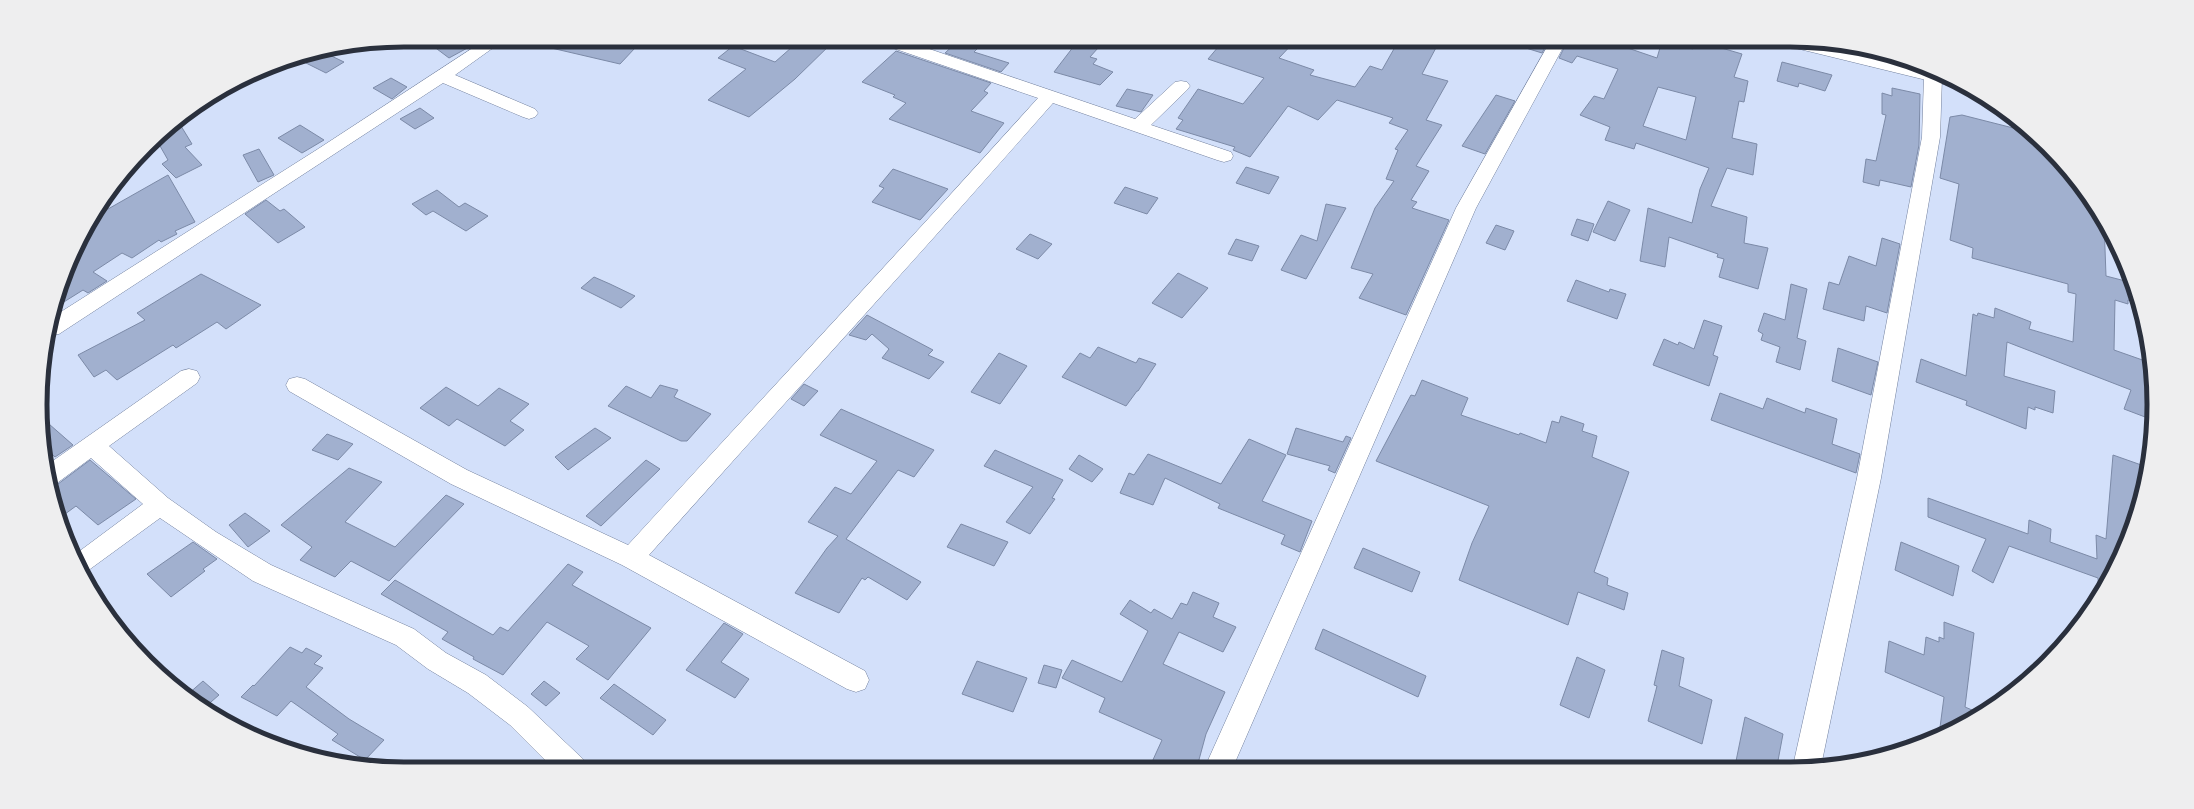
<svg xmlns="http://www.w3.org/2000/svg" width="2194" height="809" viewBox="0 0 2194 809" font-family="'Roboto Condensed',sans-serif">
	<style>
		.building { fill: #a1b0cf; stroke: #7c8aa7; fill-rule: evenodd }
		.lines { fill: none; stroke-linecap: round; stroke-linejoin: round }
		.minor-casing { stroke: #73819e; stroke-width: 1 }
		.trunk-casing { stroke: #73819e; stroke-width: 1 }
		.minor { fill: #fff; fill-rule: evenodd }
		.trunk { fill: #fff; fill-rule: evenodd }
		.rim { fill: none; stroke: #2a303d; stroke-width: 5 }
	</style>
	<rect width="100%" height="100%" fill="#d3e0fa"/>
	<!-- building -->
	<g class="building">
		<path d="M 425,40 L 482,40 L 449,58 Z"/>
		<path d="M 548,40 L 598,40 L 635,48 L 620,64 L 547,47 Z"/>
		<path d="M 800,40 L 835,40 L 795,79 L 749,117 L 708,100 L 746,69 L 718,58 L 733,46 L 775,62 Z"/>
		<path d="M 959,40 L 986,40 L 974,52 L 1009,63 L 1001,72 L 945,53 Z"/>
		<path d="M 1224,40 L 1296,40 L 1279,58 L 1314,70 L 1310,75 L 1355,87 L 1370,66 L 1382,70 L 1399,40 L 1422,40 L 1438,44 L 1422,74 L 1448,81 L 1426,120 L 1442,125 L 1416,166 L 1429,171 L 1411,200 L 1417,202 L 1412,208 L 1449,220 L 1406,315 L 1359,298 L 1373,274 L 1351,268 L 1375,208 L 1394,181 L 1386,179 L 1398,150 L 1395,149 L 1408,130 L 1389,123 L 1393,118 L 1337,100 L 1318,120 L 1288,106 L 1250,157 L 1233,150 L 1235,147 L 1176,129 L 1183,120 L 1178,118 L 1198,89 L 1243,104 L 1264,78 L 1208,59 Z"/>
		<path d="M 1514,40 L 1549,40 L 1542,53 L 1513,44 Z"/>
		<path d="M 1568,40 L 1618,40 L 1616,44 L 1657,58 L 1662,41 L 1693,49 L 1696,42 L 1701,42 L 1742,54 L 1734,77 L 1748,81 L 1744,102 L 1739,101 L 1732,138 L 1757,144 L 1753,175 L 1727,168 L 1711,206 L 1747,217 L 1744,243 L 1768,248 L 1758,289 L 1719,277 L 1724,259 L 1717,257 L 1718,254 L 1669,237 L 1665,267 L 1640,261 L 1648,208 L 1692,223 L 1700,189 L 1709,168 L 1636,143 L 1634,149 L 1605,140 L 1610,127 L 1580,115 L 1594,96 L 1604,99 L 1618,69 L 1577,56 L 1572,63 L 1559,58 ZM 1658,87 L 1696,97 L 1686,140 L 1643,126 Z"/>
		<path d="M 1077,42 L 1098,48 L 1090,57 L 1097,59 L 1093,64 L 1113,72 L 1100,85 L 1054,72 Z"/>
		<path d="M 321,51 L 344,62 L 326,73 L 296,58 Z"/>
		<path d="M 896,51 L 991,83 L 984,91 L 988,93 L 971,111 L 1004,123 L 980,153 L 889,119 L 906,103 L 893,97 L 895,95 L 862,82 Z"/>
		<path d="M 1782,62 L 1832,75 L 1825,91 L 1799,83 L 1798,87 L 1777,81 Z"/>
		<path d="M 391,78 L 407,87 L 392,99 L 373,88 Z"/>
		<path d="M 1892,88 L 1920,94 L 1919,145 L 1911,187 L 1880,180 L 1879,186 L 1863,182 L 1866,159 L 1876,161 L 1886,115 L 1882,114 L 1882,93 L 1892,96 Z"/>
		<path d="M 1127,89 L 1153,95 L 1141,112 L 1116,106 Z"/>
		<path d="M 1496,95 L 1515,101 L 1485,154 L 1462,146 Z"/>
		<path d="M 420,108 L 434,118 L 415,129 L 400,119 Z"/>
		<path d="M 1962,115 L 2029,132 L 2063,164 L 2104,221 L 2106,276 L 2133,283 L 2138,303 L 2128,300 L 2128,304 L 2115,300 L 2114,350 L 2151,363 L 2153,420 L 2124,409 L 2131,390 L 2007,342 L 2004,376 L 2055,391 L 2053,413 L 2035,407 L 2035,410 L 2028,407 L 2026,429 L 1966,405 L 1967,401 L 1916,382 L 1921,359 L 1966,376 L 1973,314 L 1977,316 L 1978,313 L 1994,318 L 1995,308 L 2031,322 L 2029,329 L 2073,342 L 2076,294 L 2068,292 L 2068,284 L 1972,258 L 1973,248 L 1950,240 L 1959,184 L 1940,178 L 1950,117 Z"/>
		<path d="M 173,125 L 176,129 L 181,126 L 192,144 L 185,147 L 202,165 L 176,178 L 162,164 L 168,160 L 156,139 Z"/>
		<path d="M 300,125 L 324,140 L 302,153 L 278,138 Z"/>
		<path d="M 259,149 L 274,175 L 258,182 L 243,155 Z"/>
		<path d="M 1246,167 L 1279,177 L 1269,194 L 1236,183 Z"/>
		<path d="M 893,169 L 948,189 L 920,220 L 872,202 L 884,188 L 879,186 Z"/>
		<path d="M 168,175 L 195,222 L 175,231 L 177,234 L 161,242 L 159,240 L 132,258 L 122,253 L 93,272 L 107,281 L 88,293 L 83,290 L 59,305 L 78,243 L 99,208 L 108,209 Z"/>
		<path d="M 1125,187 L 1158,198 L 1147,214 L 1114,203 Z"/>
		<path d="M 437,190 L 459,207 L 465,203 L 488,216 L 466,231 L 433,211 L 426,215 L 412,204 Z"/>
		<path d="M 266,200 L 280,211 L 284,209 L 305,227 L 278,243 L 245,214 Z"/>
		<path d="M 1608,201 L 1630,210 L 1615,241 L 1593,232 Z"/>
		<path d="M 1326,204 L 1346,208 L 1306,279 L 1281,270 L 1301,235 L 1317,241 Z"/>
		<path d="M 1577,219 L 1594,224 L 1588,241 L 1571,235 Z"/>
		<path d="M 1496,225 L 1514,231 L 1505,250 L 1486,243 Z"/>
		<path d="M 1030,234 L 1052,244 L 1038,259 L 1016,249 Z"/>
		<path d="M 1882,238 L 1900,244 L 1887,313 L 1866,306 L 1864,321 L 1823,309 L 1829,282 L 1839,285 L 1849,256 L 1876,266 Z"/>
		<path d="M 1236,239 L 1259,246 L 1252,261 L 1228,254 Z"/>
		<path d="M 1178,273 L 1208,288 L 1182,318 L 1152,303 Z"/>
		<path d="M 201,274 L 261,305 L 226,329 L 217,322 L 176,348 L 173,345 L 117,380 L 106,370 L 94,377 L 78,355 L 145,320 L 137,313 Z"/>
		<path d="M 594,277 L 610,284 L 635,296 L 621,308 L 581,288 Z"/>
		<path d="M 1576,280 L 1609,292 L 1610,289 L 1626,294 L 1617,319 L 1567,301 Z"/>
		<path d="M 1791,284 L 1807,289 L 1797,338 L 1806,341 L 1800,370 L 1776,362 L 1780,347 L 1761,340 L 1763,334 L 1758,331 L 1764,313 L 1785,320 Z"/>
		<path d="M 867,315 L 933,350 L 928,355 L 944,362 L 929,379 L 882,358 L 889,349 L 872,334 L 866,340 L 849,335 Z"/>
		<path d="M 1704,320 L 1722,326 L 1713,355 L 1718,357 L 1709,386 L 1653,365 L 1664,339 L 1678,345 L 1679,342 L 1694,349 Z"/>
		<path d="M 1098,347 L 1136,363 L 1139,358 L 1156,364 L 1138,391 L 1137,391 L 1126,406 L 1062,377 L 1080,353 L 1090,358 Z"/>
		<path d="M 1838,348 L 1878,362 L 1871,395 L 1832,381 Z"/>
		<path d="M 999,353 L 1027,366 L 1000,404 L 971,392 Z"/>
		<path d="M 1422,380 L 1468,398 L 1461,415 L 1519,435 L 1520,433 L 1546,443 L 1552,421 L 1559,423 L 1561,416 L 1584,424 L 1582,431 L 1597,436 L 1592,457 L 1629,472 L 1594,572 L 1608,578 L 1607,585 L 1628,593 L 1624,610 L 1578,592 L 1568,625 L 1459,580 L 1472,543 L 1489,506 L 1376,461 L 1411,395 L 1415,396 Z"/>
		<path d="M 804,384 L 818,391 L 804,406 L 791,399 Z"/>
		<path d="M 660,385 L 678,390 L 674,397 L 711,414 L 687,441 L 681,441 L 608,406 L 626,386 L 651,398 Z"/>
		<path d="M 446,387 L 478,406 L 499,388 L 529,404 L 510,421 L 524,430 L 505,446 L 457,419 L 449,426 L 420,408 Z"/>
		<path d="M 1720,393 L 1763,409 L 1767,398 L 1805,413 L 1806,408 L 1837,419 L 1832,444 L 1860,454 L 1856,473 L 1711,420 Z"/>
		<path d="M 841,409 L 934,450 L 914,477 L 898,470 L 846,539 L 921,582 L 907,600 L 868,577 L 865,580 L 862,578 L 839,613 L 795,593 L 827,548 L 838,536 L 808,522 L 835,487 L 851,494 L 877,461 L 820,435 Z"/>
		<path d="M 41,417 L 73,445 L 55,457 L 44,447 Z"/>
		<path d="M 595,428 L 611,438 L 568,470 L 555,457 Z"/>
		<path d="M 1296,428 L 1343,442 L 1346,436 L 1351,438 L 1335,473 L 1328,470 L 1330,466 L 1287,454 Z"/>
		<path d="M 327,434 L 353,444 L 338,460 L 312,450 Z"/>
		<path d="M 1249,439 L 1286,455 L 1262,501 L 1312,521 L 1300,552 L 1281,544 L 1285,535 L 1218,508 L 1220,504 L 1165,478 L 1153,505 L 1120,493 L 1129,473 L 1134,475 L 1148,454 L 1221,484 Z"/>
		<path d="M 995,450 L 1063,480 L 1052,498 L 1055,499 L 1030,534 L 1006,522 L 1033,487 L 984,466 Z"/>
		<path d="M 1079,455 L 1103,469 L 1092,482 L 1069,469 Z"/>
		<path d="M 2113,455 L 2147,467 L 2142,499 L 2105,587 L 2099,595 L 2098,578 L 2009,546 L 1993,583 L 1972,571 L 1986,539 L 1928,517 L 1928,498 L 2028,534 L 2029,520 L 2051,529 L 2050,542 L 2097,559 L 2096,535 L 2106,539 Z"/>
		<path d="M 90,460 L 136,499 L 98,525 L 76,506 L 61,517 L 52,499 L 50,487 L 58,484 Z"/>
		<path d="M 646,460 L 660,469 L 601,526 L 586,516 Z"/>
		<path d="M 349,468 L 382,482 L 345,522 L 395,547 L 446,495 L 464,504 L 389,581 L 351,561 L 335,577 L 300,560 L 312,547 L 281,525 Z"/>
		<path d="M 245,513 L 270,531 L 248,547 L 229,525 Z"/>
		<path d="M 961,524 L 1008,542 L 994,566 L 947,547 Z"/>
		<path d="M 193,542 L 217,559 L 203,569 L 205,571 L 171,597 L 147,574 Z"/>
		<path d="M 1901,542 L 1959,566 L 1953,596 L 1895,570 Z"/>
		<path d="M 1363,548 L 1420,572 L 1412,592 L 1354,568 Z"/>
		<path d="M 568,564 L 583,572 L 572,585 L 651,628 L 608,680 L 576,659 L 589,646 L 547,622 L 503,675 L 473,659 L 474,657 L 442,639 L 448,632 L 381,594 L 395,580 L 493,635 L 500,627 L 508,631 Z"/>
		<path d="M 1193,592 L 1219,603 L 1213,617 L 1236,627 L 1223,652 L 1179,632 L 1163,664 L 1225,692 L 1206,734 L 1197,767 L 1165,767 L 1152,762 L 1162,740 L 1099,712 L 1105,698 L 1062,678 L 1072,660 L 1122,682 L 1148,631 L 1120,614 L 1130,600 L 1151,613 L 1154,609 L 1172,619 L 1181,603 L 1187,605 Z"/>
		<path d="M 1944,622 L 1974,633 L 1965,707 L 1979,713 L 1951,732 L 1939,735 L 1944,697 L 1885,672 L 1889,641 L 1924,655 L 1926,637 L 1939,642 L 1939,637 L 1944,639 Z"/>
		<path d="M 724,623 L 743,634 L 721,662 L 749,679 L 735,698 L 686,670 Z"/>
		<path d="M 1323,629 L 1426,676 L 1418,697 L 1315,649 Z"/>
		<path d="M 290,647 L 302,653 L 306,648 L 322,656 L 314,664 L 323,668 L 306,687 L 349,719 L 384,740 L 365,760 L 332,740 L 338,734 L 291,701 L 277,716 L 241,697 L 253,685 L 254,686 Z"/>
		<path d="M 1662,650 L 1684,658 L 1679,686 L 1712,700 L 1702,744 L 1648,721 L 1657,686 L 1654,685 Z"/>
		<path d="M 1577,657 L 1605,670 L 1589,718 L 1560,705 Z"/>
		<path d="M 977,661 L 1027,678 L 1013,712 L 962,694 Z"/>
		<path d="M 1044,665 L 1062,670 L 1056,688 L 1038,683 Z"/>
		<path d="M 203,681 L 219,695 L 204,708 L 187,695 Z"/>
		<path d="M 544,681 L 560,693 L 546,706 L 531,694 Z"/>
		<path d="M 614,684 L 666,720 L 653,735 L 600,698 Z"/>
		<path d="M 1745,717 L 1783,734 L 1777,766 L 1735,766 Z"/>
	</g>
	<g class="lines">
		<!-- minor casing -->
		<g class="minor-casing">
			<g id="minor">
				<path d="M 485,40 L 504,40 L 455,75 L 535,109 L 538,113 L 535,117 L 529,119 L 523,117 L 443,83 L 59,334 L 50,335 L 56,315 L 318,149 Z"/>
				<path d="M 671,40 L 693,40 L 695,43 L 693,47 C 685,49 675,47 671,40 Z"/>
				<path d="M 879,40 L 903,40 L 1135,119 L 1175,82 L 1181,81 L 1187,82 L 1190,86 L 1187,90 L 1151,125 L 1231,152 L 1233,156 L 1231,160 L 1224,162 L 1217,160 L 1053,103 C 920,255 783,404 649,555 L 865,671 L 869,680 L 865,689 L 856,692 L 847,689 L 622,565 L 451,484 L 289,391 L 286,385 L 289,379 L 297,377 L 305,379 L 467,470 L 628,545 C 764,396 903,248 1038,98 L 881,44 Z"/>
				<path d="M 1551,40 L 1567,40 L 1476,208 L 1233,767 L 1205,767 L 1456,208 Z"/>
				<path d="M 1871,51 L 1887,54 L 1881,66 L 1869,66 L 1866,62 Z"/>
				<path d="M 1933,72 L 1939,73 L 1942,77 L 1940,137 L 1881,478 L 1821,766 L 1793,766 L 1857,478 L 1922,137 L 1924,77 L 1927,73 Z"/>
				<path d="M 189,369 L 197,371 L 200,377 L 197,383 L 109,446 L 168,498 L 216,532 L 271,565 L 414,629 L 446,653 L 486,675 L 528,707 L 584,760 L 587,769 L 554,769 L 510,725 L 468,693 L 428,669 L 396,645 L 253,581 L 160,518 L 86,572 L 77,553 L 143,504 L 91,458 L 57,483 L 50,485 L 47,465 L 181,371 Z"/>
			</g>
		</g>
		<!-- trunk casing -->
		<g class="trunk-casing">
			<path id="trunk" d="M 1777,40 L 1824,45 L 1935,72 L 1951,77 L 1965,87 L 1959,88 L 1779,44 Z"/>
		</g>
		<!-- minor -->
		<use href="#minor" class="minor"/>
		<!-- trunk -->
		<use href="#trunk" class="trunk"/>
	</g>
	<!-- crop -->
	<path d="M0 0H2194V809H0ZM404 47H1790A357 357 0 0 1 2147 404V405A357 357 0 0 1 1790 762H404A357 357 0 0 1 47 405V404A357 357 0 0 1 404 47Z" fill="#eeeeef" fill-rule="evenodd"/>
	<path class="rim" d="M404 47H1790A357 357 0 0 1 2147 404V405A357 357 0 0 1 1790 762H404A357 357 0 0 1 47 405V404A357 357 0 0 1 404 47Z"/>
</svg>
